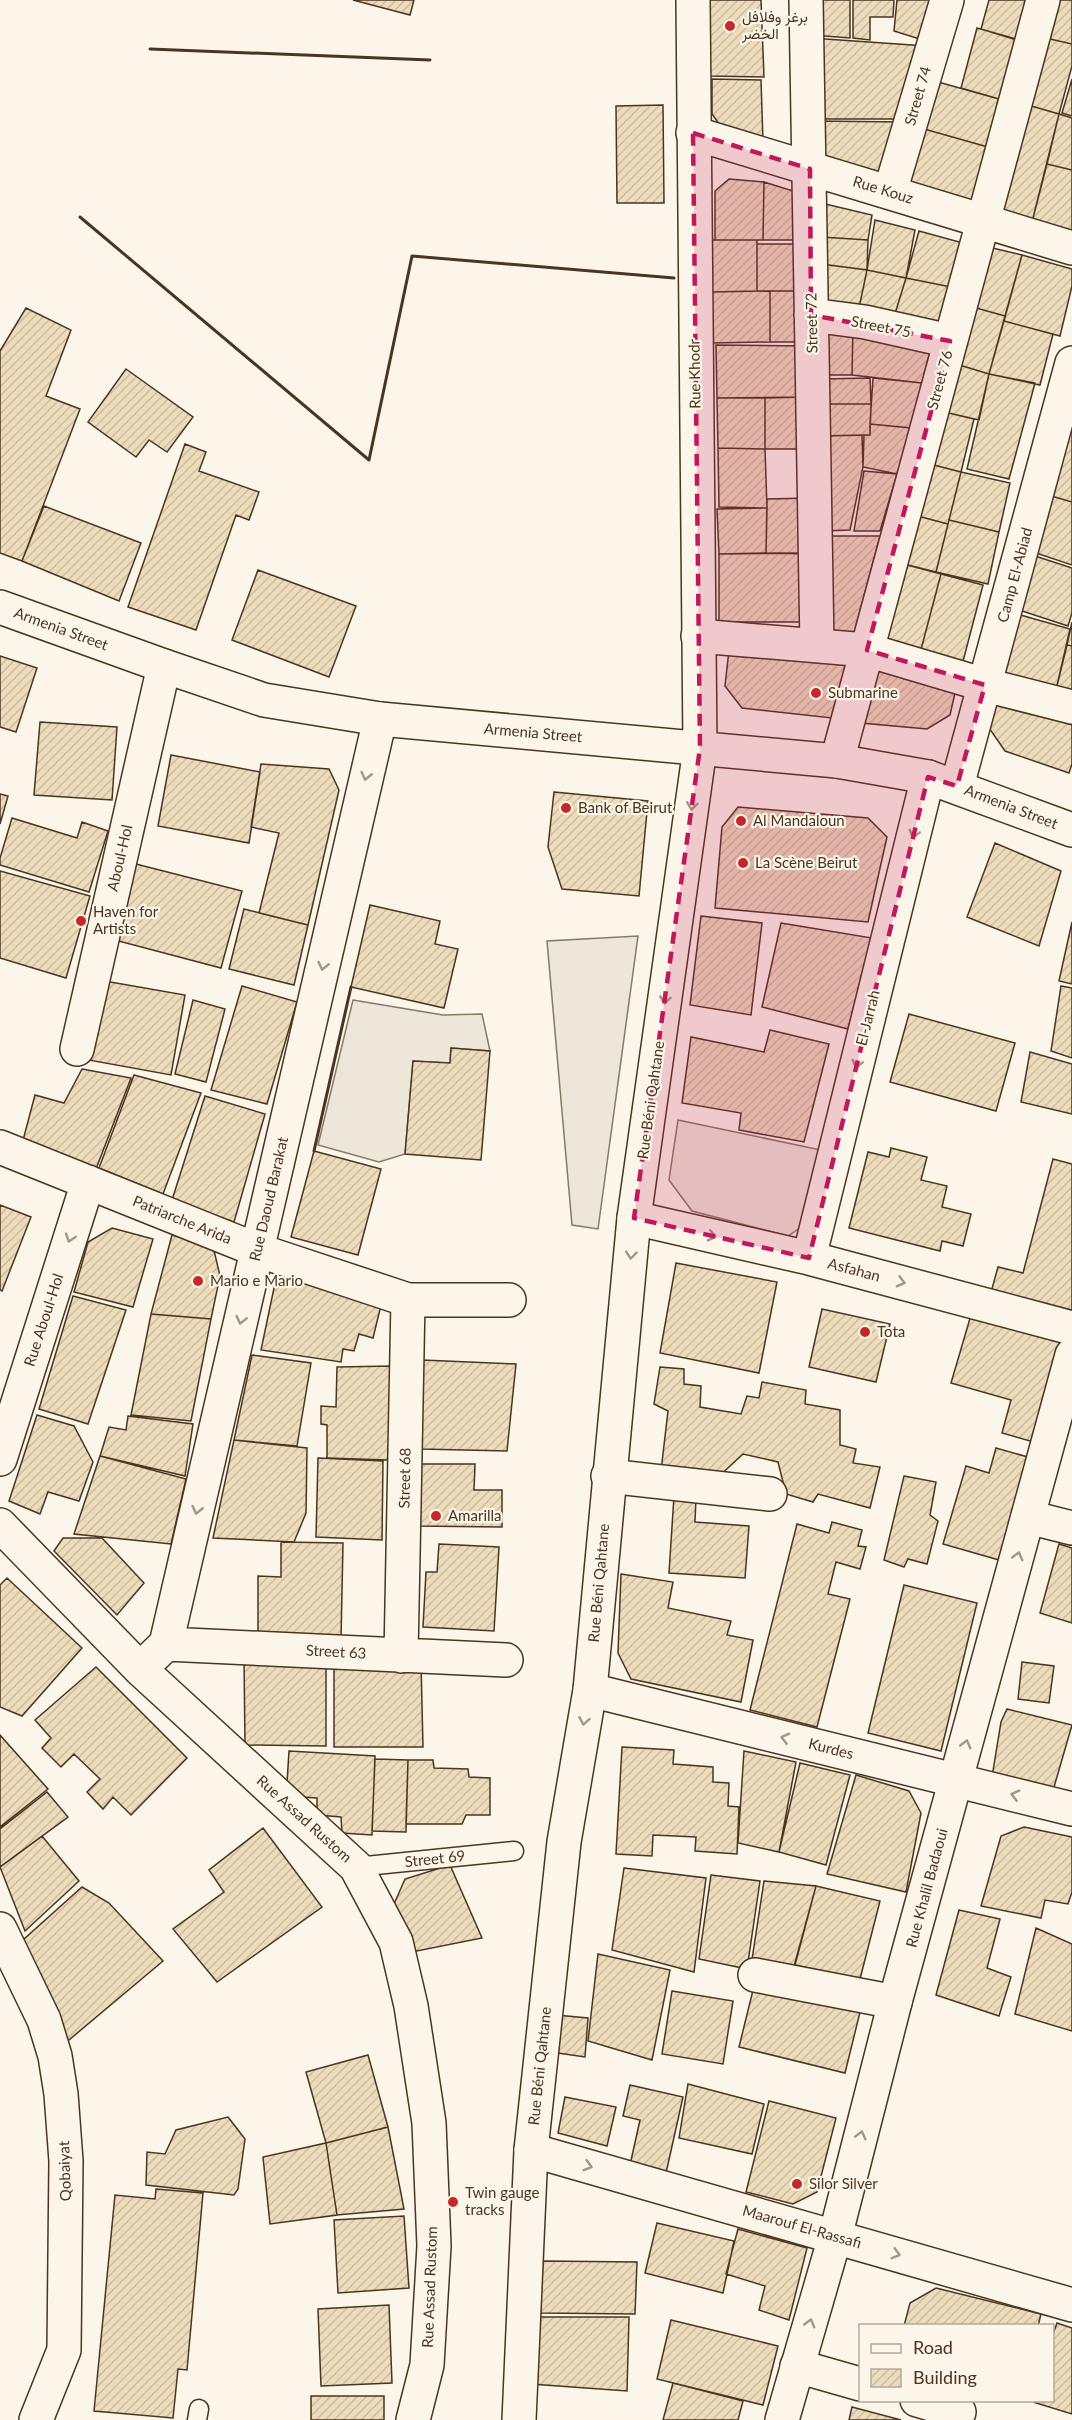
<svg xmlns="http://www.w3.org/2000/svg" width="1072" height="2420" viewBox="0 0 1072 2420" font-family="Lato,Vazirmatn,sans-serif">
<defs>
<pattern id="building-hatch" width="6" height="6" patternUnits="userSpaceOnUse" patternTransform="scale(1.5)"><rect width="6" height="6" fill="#ecdcbc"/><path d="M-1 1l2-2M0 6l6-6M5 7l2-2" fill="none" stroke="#ccbda1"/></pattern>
</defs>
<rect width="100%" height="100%" fill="#fbf6e9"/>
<path fill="#ede7d9" stroke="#887966" stroke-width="1.5" d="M638,936l-40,293 -26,-4 -25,-284z
M353,1000l90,15 39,-1 8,37 -39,-3 -1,15 -37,-2 -8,93 -26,8 -61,-17z
M678,1120l143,30 -12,72 -21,14 -96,-25 -23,-31z"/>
<path fill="url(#building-hatch)" stroke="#4a3520" stroke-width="1.5" d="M353,0h61l-4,15z
M708,0h53l3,77 -56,-1z
M811,0h39v38l-38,-3z
M853,0h41l-1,17h-23v23l-17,-2z
M897,0h39l-10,41 -32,-10z
M989,0h39l-8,41 -39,-12z
M1047,0h25v44l-35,-8z
M977,28l46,13 -17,60 -45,-13z
M1037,36l35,8v22l-13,48 -38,-11z
M811,38l115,8 -22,73h-91z
M712,79l49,1 2,62 -38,-10 -13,-18z
M1072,79v37l-10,-3z
M931,80l75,21 -11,48 -78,-22z
M1021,103l38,11 -27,108 -39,-14z
M663,105l1,98h-47l-1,-97z
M1059,114l13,4v52l-25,-6z
M814,121l90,1 -18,59 -73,-22z
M917,127l78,22 -17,59 -76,-26z
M1047,164l25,6v62l-40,-10z
M729,179l35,3 -1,58h-48v-49z
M764,182l42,13v45h-43z
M821,203l51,12 -4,25 -47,-3z
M875,220l40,10 -9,48 -39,-8z
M919,231l44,12 -12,44 -45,-9z
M821,237l47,3 -1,30 -46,-6z
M710,240h47v51l-46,1z
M757,244h49v47h-49z
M984,246l38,9 -17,61 -36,-10z
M1022,255l50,14v17l-12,50 -56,-15z
M821,264l46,6 -8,38 -38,-1z
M867,270l39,8 -12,39 -35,-9z
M906,278l45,9 -11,42 -46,-12z
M770,291v51l-58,1 -1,-51z
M770,291h36v51h-36z
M969,306l36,10 -16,58 -36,-11z
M26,308l45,22 -25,66 34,13 -58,152 -22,-8v-202z
M1004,321l49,13 -13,51 -51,-11z
M823,323l30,3 -1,49h-28z
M853,326l79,18 -10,39 -70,-8z
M716,345l90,1 2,51 -91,1z
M953,363l36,11 -10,46 -39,-9z
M126,369l67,48 -26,35 -18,-12 -13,17 -48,-35z
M989,374l46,9 -26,96 -42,-10z
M870,378l1,26h-49v-25z
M873,378l49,5 -11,45 -41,-4z
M808,397v52h-43v-51z
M717,398h48v51l-47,-1z
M822,404h49l-1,31 -48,1z
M940,411l34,8 -13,53 -35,-9z
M870,424l41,4 -14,46 -34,-7 1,-32h6z
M1069,431h3v71l-24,-7z
M862,435l1,32 -13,63 -26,1 -2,-95z
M185,444l21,8 -7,19 60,21 -10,28 -13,-5 -40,115 -68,-23z
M718,448l47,1 2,59 -48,-1z
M926,463l35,9 -13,52 -38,-10z
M864,471l33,3 -17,57h-26z
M961,472l49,11 -11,49 -50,-12z
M1048,495l24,7v63l-39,-13z
M810,498v56l-44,-1 1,-54z
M44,506l97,37 -22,58 -97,-40z
M767,508l-1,45 -47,1 -2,-45z
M910,514l38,10 -12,48 -40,-10z
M949,520l50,12 -11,52 -52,-12z
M824,536h56l-27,101 -27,-2z
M794,553l16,1 2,68h-93v-68z
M1032,555l40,13v45l-4,13 -49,-16z
M896,562l45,12 -22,83 -45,-13z
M258,570l98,36 -27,71 -97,-37z
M941,574l42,11 -22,84 -42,-12z
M1017,614l53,15 -15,65 -56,-13z
M1072,622v24l-5,-1z
M1067,645l5,1v53l-17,-5z
M729,650l118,11 -15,57 -90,-10 -17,-22z
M0,656l37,12 -21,64 -16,-5z
M876,664l81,20 -7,31 -23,14 -66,-6z
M996,699l76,26v39l-3,9 -64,-22 -18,-26z
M40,722l77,5 -5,73 -78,-5z
M171,755l89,17 -11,71 -91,-17z
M261,764l68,5 10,21 -31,135 -49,-12 20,-80 -28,-6z
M554,792l94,9 -9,95 -77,-7 -14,-42z
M0,794l8,2 -8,28z
M738,807l130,11 19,19 -19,85 -153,-14 7,-81z
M12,818l65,20 5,-16 26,9 -19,61 -89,-27v-7z
M995,843l66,28 -22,75 -72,-29z
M132,863l110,28 -21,77 -110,-29z
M0,871l90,25 -24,82 -66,-20z
M370,905l70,16 -5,23 23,5 -14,59 -93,-21z
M244,909l64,16 -14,60 -65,-16z
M701,916l61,7 -11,92 -61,-10z
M1072,922v62l-13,-3z
M781,923l91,15 -24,91 -86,-22z
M99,980l86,15 -14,80 -88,-16z
M242,986l55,16 -30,102 -56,-14z
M1061,986l11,2v70l-21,-7z
M193,1000l32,9 -19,73 -31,-8z
M909,1014l106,29 -19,68 -106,-29z
M770,1030l59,14 -25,98 -65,-12 2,-17 -59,-10 9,-66 73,15z
M451,1048l39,3 -9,109 -76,-6 8,-93 37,2z
M1030,1052l42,12v50l-51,-12z
M82,1069l49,9 -35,91 -74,-25 13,-49 29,8z
M134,1075l67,18 -38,101 -64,-26z
M205,1096l60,18 -31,108 -62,-22z
M891,1148l36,9 -6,23 26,6 -5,21 29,7 -8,32 -21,-5 -2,10 -91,-23 19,-76 21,5z
M314,1151l67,18 -23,86 -67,-18z
M1053,1159l19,5v149l-82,-17 8,-29 25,6z
M0,1205l31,12 -29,74 -2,-1z
M112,1228l41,11 -20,68 -59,-15 14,-50z
M172,1235l41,11 7,30 -9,43 -60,-5z
M676,1263l101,19 -18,91 -99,-20z
M278,1269l105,28 -10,41 -14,-4 -5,17 -11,-2 -2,13 -80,-12z
M73,1296l53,14 -38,114 -49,-15z
M822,1309l68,15 -14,58 -67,-15z
M151,1314l60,5 -20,102 -60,-6z
M971,1315l99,28 -29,101 -39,-11 9,-33 -60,-17z
M252,1355l59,8 -14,83 -63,-6z
M422,1360l94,4 -9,87 -86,-2z
M392,1366l-4,94 -61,-2v-33l-6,-1v-18l15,1 1,-40z
M660,1367l24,2v15l17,2 -1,21 41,7 6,-18 12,2 3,-16 44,8 -1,14 35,6v35l16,4 -3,14 27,4 -10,41 -52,-14 -5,8 -27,-8 -8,-32 -35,-8 -28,26 -54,-9 7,-60 -14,-7z
M37,1415l37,11 19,36 -14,39 -31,-9 -8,22 -31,-13z
M128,1416l65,8 -8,52 -85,-20 9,-29 17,3z
M234,1440l73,8 -1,65 -12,29 -81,-4z
M996,1448l39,11 -29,103 -63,-18 23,-78 23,7z
M100,1456l86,23 -15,65 -97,-10z
M318,1458l65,3 -1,79 -66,-3z
M416,1464h59l-1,26h28v37l-86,-1z
M904,1476l32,6 -6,33 8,6 -11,43 -19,-5 -4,8 -20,-7z
M674,1496l22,2 -1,24 54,4 -4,52 -76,-5z
M832,1522l30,8 -4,16 8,1 -6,22 -24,-7 -8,32 22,5 -33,128 -67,-17 47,-186 32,9z
M63,1538h39l42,45 -27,32 -63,-64z
M281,1542l62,1 -2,96 -83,-2v-61l23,1z
M439,1544l60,3 -5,84 -71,-4 3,-55h11z
M1059,1544l13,4v75l-32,-10z
M621,1574l52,8 -5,26 63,13 -4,14 26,5 -12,62 -110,-23 -13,-26z
M7,1578l75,70 -60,68 -22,-9v-122z
M904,1585l73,18 -36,148 -73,-18z
M244,1659l82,1v86l-81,-1z
M334,1661l87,2 2,84h-89z
M1022,1662l32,4 -5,37 -31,-4z
M96,1667l91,91 -56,57 -18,-18 -10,12 -16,-17 13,-13 -26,-25 -13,13 -19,-19 9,-10 -16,-18z
M1007,1709l65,16 -20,69 -60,-17 9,-55z
M0,1735l48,54 -48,38z
M622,1747l52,3 -1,14 40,3v15l16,1 -1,23 11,1 -2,47 -42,-3 1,-14 -43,-2 -1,21 -36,-2z
M289,1751l86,5 -3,79 -30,-2 -1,-16 -24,-2v-17l-16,-1 -14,-14z
M744,1751l52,11 -17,90 -41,-9z
M375,1759l33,1 -2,72 -34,-1z
M408,1760h25l1,8 34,1 1,8 21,1v37h-24l-4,9h-56z
M800,1763l50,12 -24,90 -47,-13z
M856,1775l53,16 12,22 -15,79 -79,-18z
M47,1792l21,25 -68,50v-38z
M1024,1827l48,10v55l-4,12 -23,-4 -4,18 -60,-12 20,-70z
M263,1828l59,79 -105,75 -44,-53 51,-37 -15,-22z
M42,1836l37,45 -54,50 -25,-64z
M450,1865l32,73 -70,14 -21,-41 14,-32z
M624,1868l82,10 -12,94 -82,-22z
M711,1875l49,6 -13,88 -48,-10z
M764,1881l52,5 -23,84 -42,-4z
M816,1886l64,15 -20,78 -65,-14z
M82,1887l27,16 54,58 -100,84 -40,-105z
M959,1910l41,9 -13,49 24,9 -12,39 -63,-21z
M1036,1928l36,16v87l-57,-17z
M598,1954l72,16 -18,90 -64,-19z
M755,1982l106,26 -16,65 -106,-26z
M672,1991l61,10 -10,63 -61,-10z
M556,2015l32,3 -3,39 -34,-5z
M368,2055l20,72 -62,16 -20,-71z
M688,2084l76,20 -12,50 -73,-16z
M630,2085l53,12 -17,76 -36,-8 10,-45 -17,-4z
M565,2097l51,10 -9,39 -49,-13z
M769,2101l67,17 -19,74 -24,12 -47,-12z
M228,2117l17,22 -7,50 -4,6 -88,-10 1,-33 18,2 11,-24z
M388,2127l16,82 -67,6 -11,-72z
M326,2143l11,72 -67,9 -7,-67z
M156,2189l47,4 -16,177 -9,-1 -5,49 -79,-7 21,-216 40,4z
M404,2216l5,72 -71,5 -4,-73z
M657,2223l77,18 -11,52 -78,-20z
M738,2229l69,19 -18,72 -30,-10 6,-24 -39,-12z
M543,2261l94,1 -2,52 -95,-1z
M936,2288l105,26 -3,12h-134l6,-23z
M389,2305l3,78 -71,3 -3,-77z
M533,2317h96l-2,74 -96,-7z
M671,2320l107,26 -15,59 -106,-26z
M1057,2323l15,5v86l-39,-12 19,-2v-63z
M673,2383l70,18 -5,19h-75z
M311,2396h73v24h-73z
M852,2407l49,13h-52z"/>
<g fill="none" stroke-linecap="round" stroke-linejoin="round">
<g stroke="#4a3520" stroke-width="21">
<path id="lane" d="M356,1867l158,-16
M197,2420l2,-11"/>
</g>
<g stroke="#4a3520" stroke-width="36">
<path id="street" d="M806,0l11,646
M693,133l379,115
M890,192l57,-192
M811,315l54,7 85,19
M698,636l169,14 118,35 87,22
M837,761l206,-761
M957,786l115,-423
M77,1049l87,-383
M0,1147l257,103 151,50h101
M634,1218l175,40 263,70
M809,1258l119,-481
M0,1459l88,-277
M608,1476l162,18
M1028,1517l44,11
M0,1525l140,144 216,198 40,75 15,64 18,117 5,123 -7,119 -14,55
M166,1644l340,16
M401,1656l7,-356
M140,1669l26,-25 214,-925
M590,1690l482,119
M755,1975l140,27
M797,2366l63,18
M917,2400l42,12
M519,2420l12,-270"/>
</g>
<g stroke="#4a3520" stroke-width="36">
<path id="secondary" d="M693,0l7,748 -66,470 -44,472 -26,152 -33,308 541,155
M0,607l164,59 100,34 116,19 457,42 91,16 144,53
M0,1929l44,91 11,36 6,38 5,67 -2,189 -28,70
M782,2420l53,-183 60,-235 177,-647"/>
</g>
<use href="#lane" stroke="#fbf6e9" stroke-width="18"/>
<use href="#street" stroke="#fbf6e9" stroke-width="33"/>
<use href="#secondary" stroke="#fbf6e9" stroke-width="33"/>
<path stroke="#4a3520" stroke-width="3" d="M150,49l280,11
M80,217l289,243 43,-204 262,22
M314,1151l37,-164"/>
</g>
<defs><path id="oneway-chevron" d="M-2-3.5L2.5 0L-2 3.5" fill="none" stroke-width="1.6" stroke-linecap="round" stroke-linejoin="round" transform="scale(1.5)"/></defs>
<g stroke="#a29684">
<use href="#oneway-chevron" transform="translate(366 776) rotate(103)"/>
<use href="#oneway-chevron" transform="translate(692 806) rotate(98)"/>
<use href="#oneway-chevron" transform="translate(914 834) rotate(104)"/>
<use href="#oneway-chevron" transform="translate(323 966) rotate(103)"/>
<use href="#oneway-chevron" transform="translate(665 1000) rotate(98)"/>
<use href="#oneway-chevron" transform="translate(857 1064) rotate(104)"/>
<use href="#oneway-chevron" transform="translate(712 1236) rotate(13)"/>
<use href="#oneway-chevron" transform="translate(70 1238) rotate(108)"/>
<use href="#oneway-chevron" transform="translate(631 1255) rotate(96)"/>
<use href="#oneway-chevron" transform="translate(901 1282) rotate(15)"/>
<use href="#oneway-chevron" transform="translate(241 1320) rotate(103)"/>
<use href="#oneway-chevron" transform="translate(197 1510) rotate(103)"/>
<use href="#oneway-chevron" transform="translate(1018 1556) rotate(-75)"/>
<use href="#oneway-chevron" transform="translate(584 1721) rotate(100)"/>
<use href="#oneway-chevron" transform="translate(785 1738) rotate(-166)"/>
<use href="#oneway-chevron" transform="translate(966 1744) rotate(-75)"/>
<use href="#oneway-chevron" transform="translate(1015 1795) rotate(-166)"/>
<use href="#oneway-chevron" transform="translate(861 2135) rotate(-76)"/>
<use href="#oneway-chevron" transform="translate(588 2166) rotate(16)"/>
<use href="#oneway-chevron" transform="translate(896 2254) rotate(16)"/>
<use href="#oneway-chevron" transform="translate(810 2323) rotate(-74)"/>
</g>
<path fill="#c2185b" fill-opacity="0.2" stroke="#c2185b" stroke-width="4.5" stroke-dasharray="12 8" stroke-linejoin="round" d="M693,133l117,36 1,146 139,26 -83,309 118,35 -28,101 -29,-9 -119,481 -175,-40 66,-470z"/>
<g fill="#c62828" stroke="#fbf6e9" stroke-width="2">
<circle cx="730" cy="26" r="6"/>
<circle cx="816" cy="693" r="6"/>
<circle cx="566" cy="808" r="6"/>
<circle cx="741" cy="821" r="6"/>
<circle cx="743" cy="863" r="6"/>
<circle cx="81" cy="921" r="6"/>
<circle cx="198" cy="1281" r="6"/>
<circle cx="865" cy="1332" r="6"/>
<circle cx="436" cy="1516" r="6"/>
<circle cx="797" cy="2184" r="6"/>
<circle cx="453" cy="2202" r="6"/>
</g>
<g text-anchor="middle" stroke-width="4.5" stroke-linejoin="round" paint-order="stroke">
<g font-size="15" fill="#4a3520" stroke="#fbf6e9" text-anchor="start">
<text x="742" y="22">برغر وفلافل<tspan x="742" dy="17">الخضر</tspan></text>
<text x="828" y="698">Submarine</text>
<text x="578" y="813">Bank of Beirut</text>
<text x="753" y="826">Al Mandaloun</text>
<text x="755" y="868">La Scène Beirut</text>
<text x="93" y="917">Haven for<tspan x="93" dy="17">Artists</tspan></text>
<text x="210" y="1286">Mario e Mario</text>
<text x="877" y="1337">Tota</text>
<text x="448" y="1521">Amarilla</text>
<text x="809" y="2189">Silor Silver</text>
<text x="465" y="2198">Twin gauge<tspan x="465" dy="17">tracks</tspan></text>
</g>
<g font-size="15" fill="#4a3520" stroke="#fbf6e9">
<text transform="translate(918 96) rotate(-74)" y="5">Street 74</text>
<text transform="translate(883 190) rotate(17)" y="5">Rue Kouz</text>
<text transform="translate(812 323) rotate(-91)" y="5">Street 72</text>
<text transform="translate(881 327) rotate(11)" y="5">Street 75</text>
<text transform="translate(695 374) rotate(-91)" y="5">Rue Khodr</text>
<text transform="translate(940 380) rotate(-75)" y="5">Street 76</text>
<text transform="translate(1015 575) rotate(-75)" y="5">Camp El-Abiad</text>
<text transform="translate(61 629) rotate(20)" y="5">Armenia Street</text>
<text transform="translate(533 733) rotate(5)" y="5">Armenia Street</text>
<text transform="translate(1011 807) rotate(21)" y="5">Armenia Street</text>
<text transform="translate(120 858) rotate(-77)" y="5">Aboul-Hol</text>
<text transform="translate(868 1018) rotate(-76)" y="5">El-Jarrah</text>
<text transform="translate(651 1100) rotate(-82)" y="5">Rue Béni Qahtane</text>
<text transform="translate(269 1199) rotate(-77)" y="5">Rue Daoud Barakat</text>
<text transform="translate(182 1220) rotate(22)" y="5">Patriarche Arida</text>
<text transform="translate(854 1270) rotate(15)" y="5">Asfahan</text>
<text transform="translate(44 1320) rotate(-72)" y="5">Rue Aboul-Hol</text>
<text transform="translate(405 1478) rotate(-89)" y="5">Street 68</text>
<text transform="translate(599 1583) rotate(-85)" y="5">Rue Béni Qahtane</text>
<text transform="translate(336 1652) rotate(3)" y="5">Street 63</text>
<text transform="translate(831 1749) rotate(14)" y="5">Kurdes</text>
<text transform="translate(304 1819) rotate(42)" y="5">Rue Assad Rustom</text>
<text transform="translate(435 1859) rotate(-6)" y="5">Street 69</text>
<text transform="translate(927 1888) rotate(-75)" y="5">Rue Khalil Badaoui</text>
<text transform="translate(540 2066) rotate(-84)" y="5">Rue Béni Qahtane</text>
<text transform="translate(65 2171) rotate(-92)" y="5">Qobaiyat</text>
<text transform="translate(802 2227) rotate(16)" y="5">Maarouf El-Rassafi</text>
<text transform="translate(430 2287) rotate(-88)" y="5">Rue Assad Rustom</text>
</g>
</g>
<rect x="859" y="2324" width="195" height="78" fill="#fbf6e9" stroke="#b4a999" stroke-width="1.5"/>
<rect x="871" y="2344" width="30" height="9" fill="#fbf6e9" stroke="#b4a999" stroke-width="1.5"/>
<text x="913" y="2354" font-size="18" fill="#4a3520">Road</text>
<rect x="871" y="2369" width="30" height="18" fill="url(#building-hatch)" stroke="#b4a999" stroke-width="1.5"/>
<text x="913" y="2384" font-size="18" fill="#4a3520">Building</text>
</svg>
